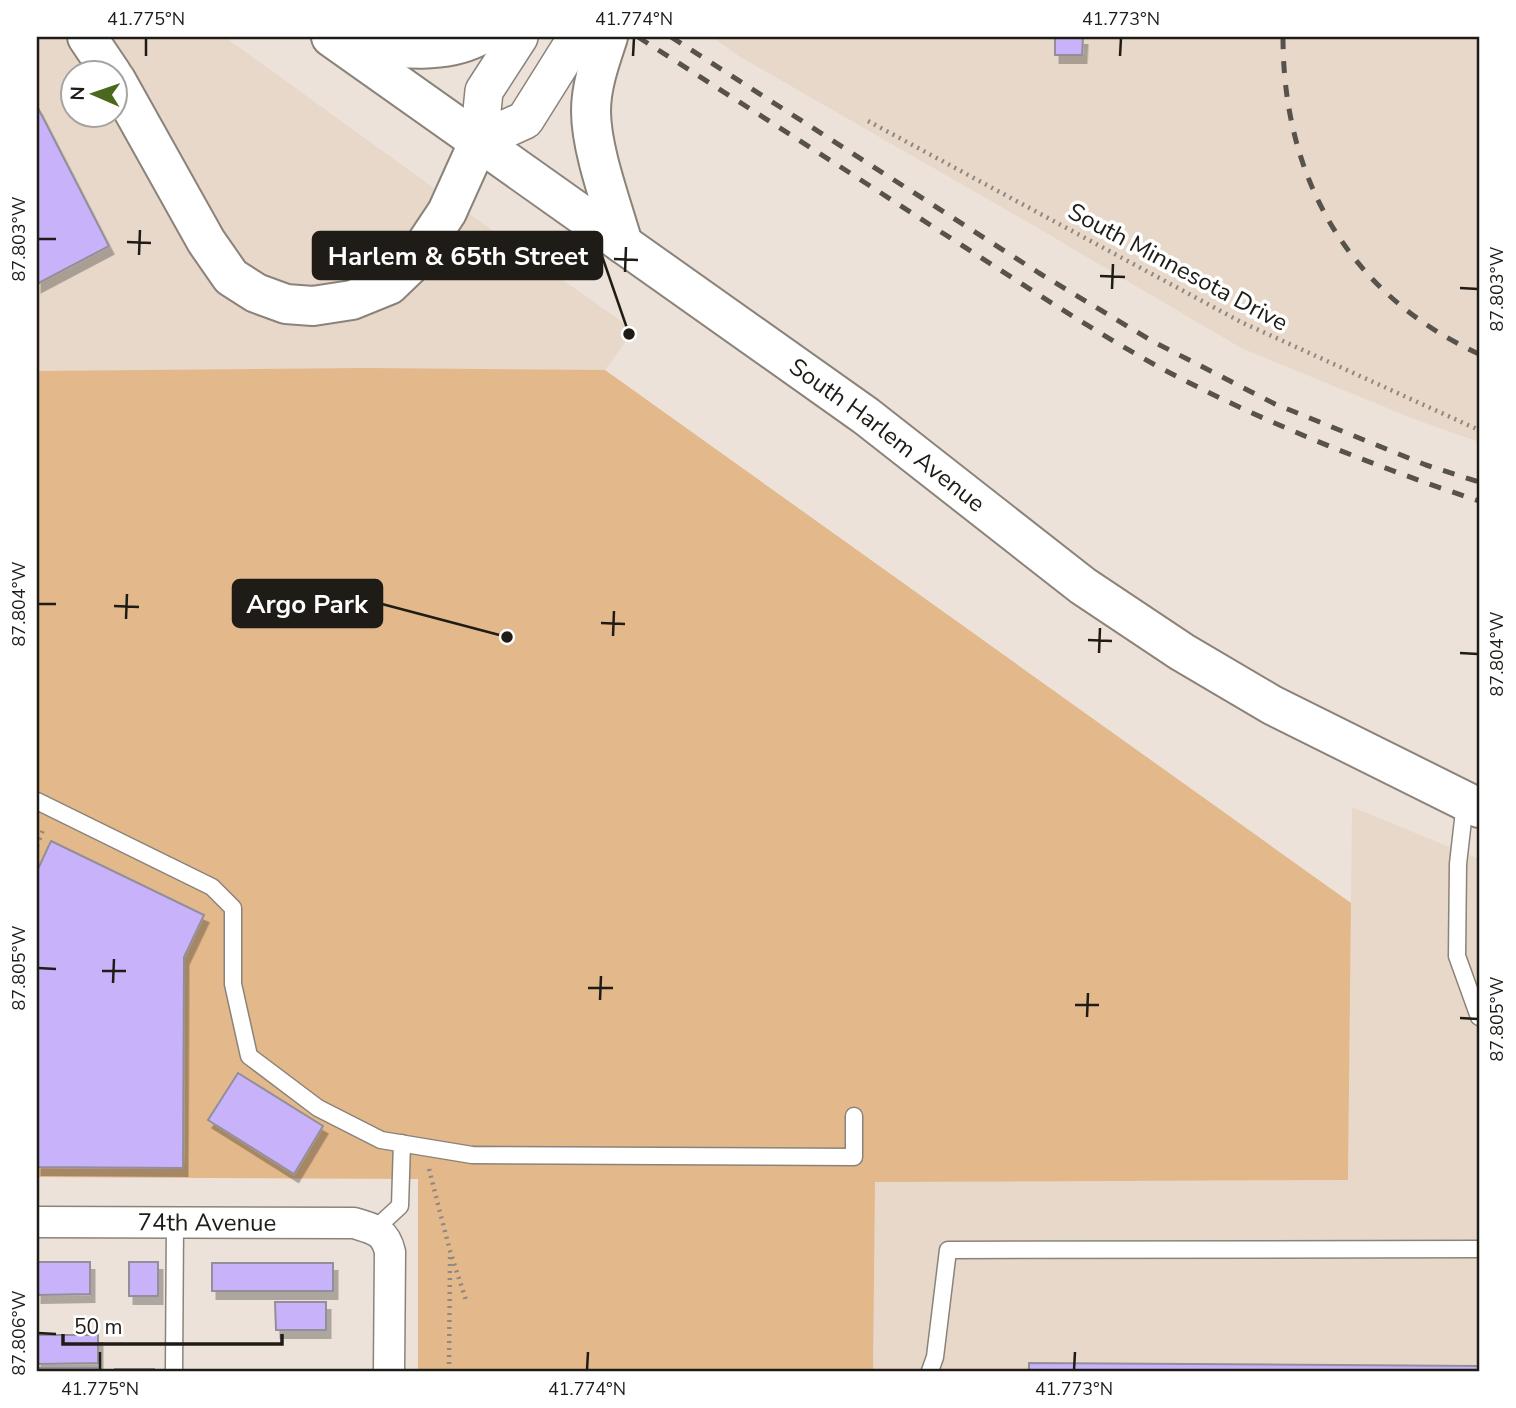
<svg xmlns="http://www.w3.org/2000/svg" width="1516" height="1408" viewBox="0 0 1516 1408" font-family="'Nunito Sans',sans-serif">
<defs>
<filter id="shadow"><feDropShadow dx="4.5" dy="8" stdDeviation="0" flood-color="#0004"/></filter>
</defs>
<rect width="100%" height="100%" fill="#ece2d9"/>
<path fill="#e8d8c9" fill-rule="evenodd" d="M37,37h188l275,199 134,94 -29,40 -568,1zM74,74h42v42h-42z
M712,37h767v405l-65,-23 -173,-71 -222,-131 -279,-160z
M1352,807l127,52v512h-606l1,-189 474,-2z"/>
<path fill="#e3b88a" d="M367,368l238,2 746,533 -3,277 -473,2 -2,189h-455v-192l-381,-2v-806z"/>
<path fill="#c8b3fa" stroke="#928f9a" stroke-width="2" filter="url(#shadow)" d="M1055,37h28l-1,18h-27z
M37,106l72,140 -72,38z
M51,841l153,74 -20,42 -1,211 -146,-1v-296z
M238,1073l85,53 -29,48 -86,-54z
M37,1262h53v32l-53,1z
M129,1262h29v34h-29z
M212,1263h121v28h-121z
M275,1302h51v28h-50z
M37,1335h61v28l-61,1z
M1029,1363l450,3v5h-450z
M37,1368h60v3h-60z
M115,1369h39v2h-39z"/>
<g fill="none" stroke-linecap="round" stroke-linejoin="round">
<g stroke="#8b837a" stroke-width="19">
<path id="service" d="M37,801l175,86 21,21v76l16,72 69,52 63,32 91,15 382,2v-41
M1465,802l-7,62 -1,92 22,61
M375,1229l25,-23 2,-63
M174,1371l1,-149
M930,1371l5,-14 13,-107 531,-1"/>
</g>
<g stroke="#8b837a" stroke-width="33">
<g id="minor">
<path id="s1" d="M37,1222l317,1c19,6 31,7 36,29l-1,119"/>
</g>
</g>
<g stroke="#8b837a" stroke-width="40">
<path id="tertiary" d="M519,37l-35,54 -5,50 46,-21 52,-83"/>
</g>
<g stroke="#8b837a" stroke-width="42">
<g id="primary">
<path d="M87,37l25,37"/>
<path id="s2" d="M331,37l535,379 217,170 99,66 90,53 207,103"/>
<path d="M608,37c-8,24 -17,49 -17,74 0,39 21,94 32,133"/>
<path d="M338,41c45,4 97,17 139,-4"/>
<path d="M116,80l90,161 25,36 25,16 30,11 27,2 39,-6 37,-15 26,-25 32,-48 32,-71"/>
</g>
</g>
<path stroke="#8f8881" stroke-width="4.5" stroke-dasharray="2 5" stroke-linecap="butt" d="M868,121l373,201 238,108
M37,846l7,-19
M429,1169l21,82 16,49
M449,1371l1,-114"/>
<use href="#service" stroke="#fff" stroke-width="16"/>
<use href="#minor" stroke="#fff" stroke-width="30"/>
<use href="#tertiary" stroke="#fff" stroke-width="37"/>
<use href="#primary" stroke="#fff" stroke-width="38"/>
<path stroke="#57524c" stroke-width="5" stroke-dasharray="12 12" stroke-linecap="butt" d="M638,37c101,65 202,129 303,195 71,45 142,93 216,134 103,55 211,98 322,135
M671,37l368,236 113,68 123,63 151,61 53,17
M1283,37c0,141 65,257 196,317"/>
</g>
<path fill="none" stroke="#1f1c18" stroke-width="2.5" d="M146,56v-18M633,56l1,-18M1120,56l1,-18M38,239h18M127,242l24,1M139,255l1,-25M614,259l24,1M625,272l1,-25M1100,276l25,1M1460,288l18,1M1112,289l1,-25M38,604h18M114,606l25,1M126,619l1,-25M601,623l24,1M613,636l1,-25M1088,640l24,1M1099,653l1,-25M1460,653l18,1M38,968l18,1M102,971h24M113,983l1,-24M588,988h25M600,1000l1,-24M1075,1005h24M1087,1017l1,-24M1460,1018l18,1M38,1333l18,1M100,1370v-18M587,1370l1,-18M1074,1370l1,-18"/>
<g text-anchor="middle" stroke-width="7" stroke-linejoin="round" paint-order="stroke">
<g font-size="24" fill="#1f1c18" stroke="#fff">
<text transform="translate(1178 267) rotate(28)" y="8">South Minnesota Drive</text>
<text dy="8" stroke="none"><textPath href="#s2" startOffset="684">South Harlem Avenue</textPath></text>
<text dy="8" stroke="none"><textPath href="#s1" startOffset="170">74th Avenue</textPath></text>
</g>
</g>
<path fill="none" stroke="#1f1c18" stroke-width="2.5" d="M629 334L602 256M507 637L382 604"/>
<g fill="#1f1c18" stroke="#fff" stroke-width="2.5">
<circle cx="629" cy="334" r="7"/>
<circle cx="507" cy="637" r="7"/>
</g>
<g fill="#1f1c18" stroke="#1f1c18" stroke-width="2.5">
<rect x="313" y="232" width="289" height="47" rx="7"/>
<rect x="233" y="580" width="149" height="47" rx="7"/>
</g>
<g font-size="26" text-anchor="middle" font-weight="bold" fill="#fff">
<text x="458" y="265">Harlem &amp; 65th Street</text>
<text x="307" y="613">Argo Park</text>
</g>
<rect width="1516" height="1408" fill="none" stroke="#ffffff" stroke-width="77"/>
<g transform="translate(94 94) rotate(272)"><circle r="33" fill="#ffffff" stroke="#a5a4a3" stroke-width="2"/>
<path d="M0-5L12 26L0 18L-12 26Z" fill="#4b691e"/>
<text y="-10" font-size="19" font-weight="bold" text-anchor="middle" fill="#1f1c18">N</text>
</g>
<path d="M63 1334v10h219v-10" fill="none" stroke="#1f1c18" stroke-width="3.5"/>
<text x="74" y="1334" font-size="21" fill="#1f1c18" stroke="#ffffff" stroke-width="5" paint-order="stroke">50 m</text>
<rect x="38" y="38" width="1440" height="1332" fill="none" stroke="#1f1c18" stroke-width="2.5"/>
<g font-size="18" text-anchor="middle" fill="#1f1c18">
<text x="146" y="25">41.775°N</text>
<text x="634" y="25">41.774°N</text>
<text x="1121" y="25">41.773°N</text>
<text transform="translate(19 239) rotate(-90)" y="6">87.803°W</text>
<text transform="translate(1497 289) rotate(-90)" y="6">87.803°W</text>
<text transform="translate(19 604) rotate(-90)" y="6">87.804°W</text>
<text transform="translate(1497 654) rotate(-90)" y="6">87.804°W</text>
<text transform="translate(19 968) rotate(-90)" y="6">87.805°W</text>
<text transform="translate(1497 1019) rotate(-90)" y="6">87.805°W</text>
<text transform="translate(19 1333) rotate(-90)" y="6">87.806°W</text>
<text x="100" y="1395">41.775°N</text>
<text x="587" y="1395">41.774°N</text>
<text x="1074" y="1395">41.773°N</text>
</g>
</svg>
